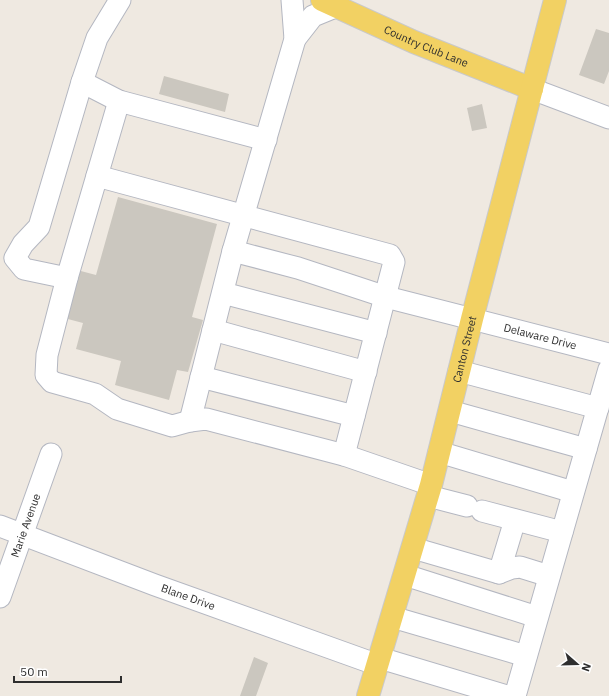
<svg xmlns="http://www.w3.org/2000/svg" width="609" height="696" viewBox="0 0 609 696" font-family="'IBM Plex Sans',sans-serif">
<rect width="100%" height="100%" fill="#efe9e1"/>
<path fill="#cbc7bf" d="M596,29l13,4v38l-5,13 -25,-9z
M164,76l65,18 -4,18 -66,-18z
M482,104l5,24 -15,3 -5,-23z
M118,197l99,27 -25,93 11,3 -15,52 -11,-2 -8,30 -54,-15 6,-24 -45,-12 7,-26 -19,-5 13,-48 19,5z
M254,657l14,6 -12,33h-16z"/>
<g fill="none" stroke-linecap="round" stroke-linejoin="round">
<g stroke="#b4b7c1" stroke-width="23">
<g id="minor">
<path d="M295,39l18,-23 22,-9"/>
<path d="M82,82l37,19 147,39"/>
<path d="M532,89l77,29"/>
<path d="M119,101l-52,177 -20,77 -1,20 6,7 43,12 22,15 55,17 18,-5 16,-2 138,36 87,30"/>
<path d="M97,176l293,79 4,7 -50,193"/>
<path id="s1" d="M233,251l65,17 88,29 223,57"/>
<path d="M67,278l-43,-9 -9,-11 8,-14 16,-17 43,-145 15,-44 23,-38"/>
<path d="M223,293l153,40"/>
<path d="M213,330l153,42"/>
<path d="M459,371l139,37"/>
<path d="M201,377l153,39"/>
<path d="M450,411l136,38"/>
<path d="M190,421l43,-170 62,-212 -3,-39"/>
<path d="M439,452l134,40"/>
<path d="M428,496l39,10"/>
<path d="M482,511l80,21"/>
<path id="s2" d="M0,526l155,59 223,80"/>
<path d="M413,548l86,25 13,-5 8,-1 29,9"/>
<path d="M499,573l16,-53"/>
<path d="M405,575l132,42"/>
<path id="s3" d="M0,597l51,-143"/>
<path d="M392,617l134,39"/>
<path d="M380,658l127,38"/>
<path d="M515,696l94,-327"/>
</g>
</g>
<g stroke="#c9c9c9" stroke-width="24">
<g id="major">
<path id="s4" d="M322,0l92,42 118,47"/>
<path id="s5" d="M368,696l63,-211 41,-166 83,-319"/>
</g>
</g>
<use href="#minor" stroke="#fff" stroke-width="21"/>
<use href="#major" stroke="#f2d163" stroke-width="22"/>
</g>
<g text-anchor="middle" stroke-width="3" stroke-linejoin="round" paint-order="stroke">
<g font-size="11" fill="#2e2e2e" stroke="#fff">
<text dy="4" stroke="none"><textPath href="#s4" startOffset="114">Country Club Lane</textPath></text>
<text dy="4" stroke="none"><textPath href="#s1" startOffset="319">Delaware Drive</textPath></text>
<text dy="4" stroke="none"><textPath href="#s5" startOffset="360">Canton Street</textPath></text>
<text dy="4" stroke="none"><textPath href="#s3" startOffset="76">Marie Avenue</textPath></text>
<text dy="4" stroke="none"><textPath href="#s2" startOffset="201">Blane Drive</textPath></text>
</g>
</g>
<g transform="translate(577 664) rotate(110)" stroke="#ffffff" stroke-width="3" paint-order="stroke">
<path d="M0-3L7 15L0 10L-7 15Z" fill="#2e2e2e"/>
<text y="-6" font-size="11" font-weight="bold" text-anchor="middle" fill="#2e2e2e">N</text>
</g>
<path d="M14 676v6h107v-6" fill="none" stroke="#2e2e2e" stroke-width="2"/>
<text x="20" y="676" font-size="12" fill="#2e2e2e" stroke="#ffffff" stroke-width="3" paint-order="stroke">50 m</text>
</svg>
